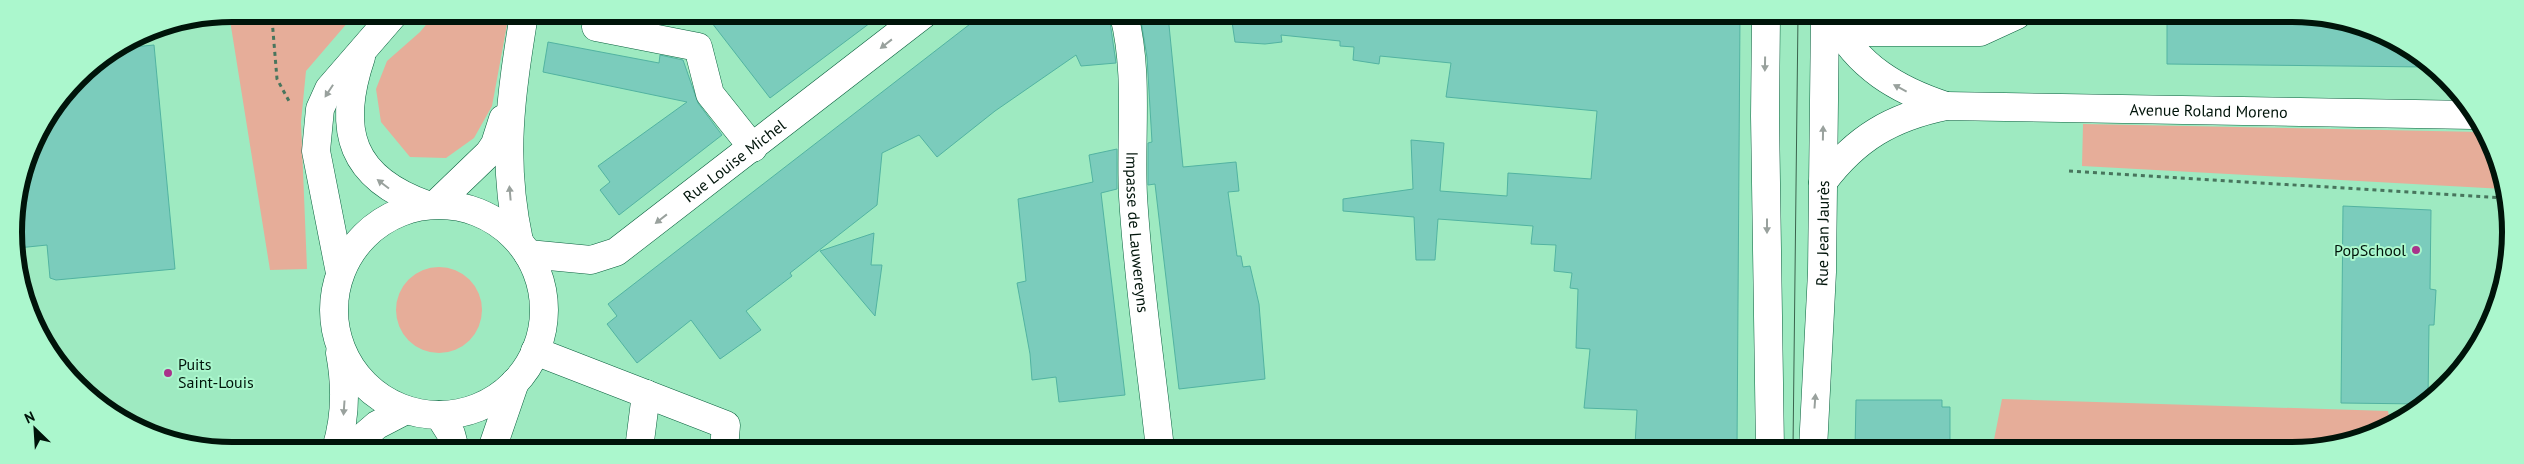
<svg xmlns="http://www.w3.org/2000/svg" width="2524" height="464" viewBox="0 0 2524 464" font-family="'PT Sans',sans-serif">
<rect width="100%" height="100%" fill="#9eeac1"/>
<path fill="#e6ad99" d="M229,14h126l-49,57 -5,51 6,147 -37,1z
M435,14h74l-17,92 -18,32 -28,20 -36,-1 -29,-35 -5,-33 11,-28 33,-29z
M2083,124l398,8 22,43 1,14 -422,-23z
M396 310a43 43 0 1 1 86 0a43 43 0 1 1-86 0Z
M2002,399l386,12 3,15 -84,24h-315z"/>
<path fill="#7bccbc" stroke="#52b3a1" d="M705,14h177l-112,84z
M983,14l126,1 7,48 -35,3 -5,-11 -81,56 -58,46 -18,-22 -37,18 -5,52 -87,68 2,3 -46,35 15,19 -41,29 -29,-39 -54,43 -30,-39 10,-8 -9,-12z
M1140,15h28l15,152 53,-5 3,29 -11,1 9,64h4l2,11 7,-1 9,38 6,75 -86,10 -24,-205 -7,1v-42l4,-1 -5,-85z
M1231,15h49l1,6v-6h459l-3,434h-81v-2l-21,-2 2,-35 -53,-2 6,-59 -14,-1 2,-59 -8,-1 2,-15 -18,-2 2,-26 -25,-1 2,-18 -95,-7 -3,41h-19l-2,-43 -71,-6v-12l70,-10 -2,-49 33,3 -4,48 67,5 1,-23 83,6 6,-68 -151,-14 5,-34 -71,-7 -1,8 -26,-4 1,-13 -14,-1v-5l-59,-6 1,7 -17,2 -30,-2z
M2167,15l153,1 81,27 27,24 -261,-3z
M548,42l111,21 1,-8 23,5 15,43 24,32 -103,80 -19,-25 10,-8 -12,-16 89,-64 -144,-30z
M154,45l21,224 -119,11 -6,-2 -3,-33 -29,3 -4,-30 16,-70 48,-71 44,-29z
M1117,149v40l-16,4 24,202 -66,7 -3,-25 -24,3 -2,-26 -13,-71 9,-2 -8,-82 75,-17 -4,-27z
M2343,206l88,4 -1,79 6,1 -2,35h-5l-1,74 -6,5 -81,-1z
M874,233l-3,32h11l-7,51 -55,-65z
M1856,400h86v7h8v43l-95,-1z"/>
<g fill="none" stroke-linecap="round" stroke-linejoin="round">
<g stroke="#08603d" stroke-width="29">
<g id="minor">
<path id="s1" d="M1124,15c15,58 6,121 9,181 5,85 18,169 27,253"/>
<path d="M1833,20c25,47 64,70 113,86"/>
<path d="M596,27l102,20 12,47 43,54"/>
<path d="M1858,32h122l37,-17"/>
<path d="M361,57c-25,74 -10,121 66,148"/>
<path id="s2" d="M1823,182c33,-44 69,-65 123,-76l527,9"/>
<path d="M436,204l53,-51 6,-9 8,-25"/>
<circle cx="439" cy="310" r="105"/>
<path d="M519,241c-18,-83 -8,-145 5,-227"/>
<path id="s3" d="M528,254l63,6 25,-8 308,-238"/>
<path d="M340,273l-24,-122 4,-42 9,-20 65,-75"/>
<path d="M535,351l191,74 -2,24"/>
<path d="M439,415l12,19 4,15"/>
<path d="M336,449c10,-32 10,-64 4,-96"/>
<path d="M349,449l28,-24 29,-15"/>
<path d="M492,449l23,-67"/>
<path d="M639,449l7,-55"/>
</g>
</g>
<g stroke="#08603d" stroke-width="29">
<g id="major">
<path d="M1766,15l-1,101 5,333"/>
<path id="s4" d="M1813,449l9,-177 3,-257"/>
</g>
</g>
<path stroke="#48755d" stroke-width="3" stroke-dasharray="4 4" stroke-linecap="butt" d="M267,14l5,5 5,60 12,22
M2069,171l435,27"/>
<use href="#minor" stroke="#fff" stroke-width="28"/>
<use href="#major" stroke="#fff" stroke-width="28"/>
<path stroke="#3a634d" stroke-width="1" d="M1793,449l5,-434"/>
</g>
<defs><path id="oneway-solid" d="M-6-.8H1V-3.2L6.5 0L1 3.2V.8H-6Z" transform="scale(1.25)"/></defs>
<g fill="#99a19d">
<use href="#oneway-solid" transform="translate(886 44) rotate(142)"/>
<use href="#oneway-solid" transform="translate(1765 64) rotate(91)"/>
<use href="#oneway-solid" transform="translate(1900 88) rotate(-152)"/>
<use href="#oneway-solid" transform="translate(329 91) rotate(123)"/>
<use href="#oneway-solid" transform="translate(1823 133) rotate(-89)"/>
<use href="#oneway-solid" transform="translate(383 184) rotate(-143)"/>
<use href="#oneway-solid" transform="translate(510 193) rotate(-95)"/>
<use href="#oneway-solid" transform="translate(661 219) rotate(142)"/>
<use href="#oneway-solid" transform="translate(1767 226) rotate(90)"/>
<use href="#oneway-solid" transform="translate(1815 401) rotate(-86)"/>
<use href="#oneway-solid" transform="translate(344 408) rotate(94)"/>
</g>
<g fill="#a9338b" stroke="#abf7cd" stroke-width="2">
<circle cx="2416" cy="250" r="5"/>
<circle cx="168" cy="373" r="5"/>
</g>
<g text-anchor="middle" stroke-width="4" stroke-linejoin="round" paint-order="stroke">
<g font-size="16" fill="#00140a" stroke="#abf7cd">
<text dy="6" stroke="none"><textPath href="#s2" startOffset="411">Avenue Roland Moreno</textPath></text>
<text dy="6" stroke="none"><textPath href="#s3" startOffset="239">Rue Louise Michel</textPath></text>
<text dy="6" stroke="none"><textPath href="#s1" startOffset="218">Impasse de Lauwereyns</textPath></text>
<text dy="6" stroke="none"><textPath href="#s4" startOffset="216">Rue Jean Jaurès</textPath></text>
</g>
<g font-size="16" fill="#00140a" stroke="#abf7cd" text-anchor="end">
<text x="2406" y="256">PopSchool</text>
<text x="178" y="370" text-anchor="start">Puits<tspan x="178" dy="18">Saint-Louis</tspan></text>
</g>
</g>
<path d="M0 0H2524V464H0ZM232 22H2292A210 210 0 0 1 2502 232V232A210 210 0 0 1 2292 442H232A210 210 0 0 1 22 232V232A210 210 0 0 1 232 22Z" fill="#abf7cd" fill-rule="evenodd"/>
<path fill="none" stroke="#00140a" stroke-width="6" d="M232 22H2292A210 210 0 0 1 2502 232V232A210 210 0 0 1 2292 442H232A210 210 0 0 1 22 232V232A210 210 0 0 1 232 22Z"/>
<g transform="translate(35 429) rotate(335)" stroke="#abf7cd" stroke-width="4" paint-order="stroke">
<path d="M0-4L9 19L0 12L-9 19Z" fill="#00140a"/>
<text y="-8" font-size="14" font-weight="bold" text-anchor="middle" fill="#00140a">N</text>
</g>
</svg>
